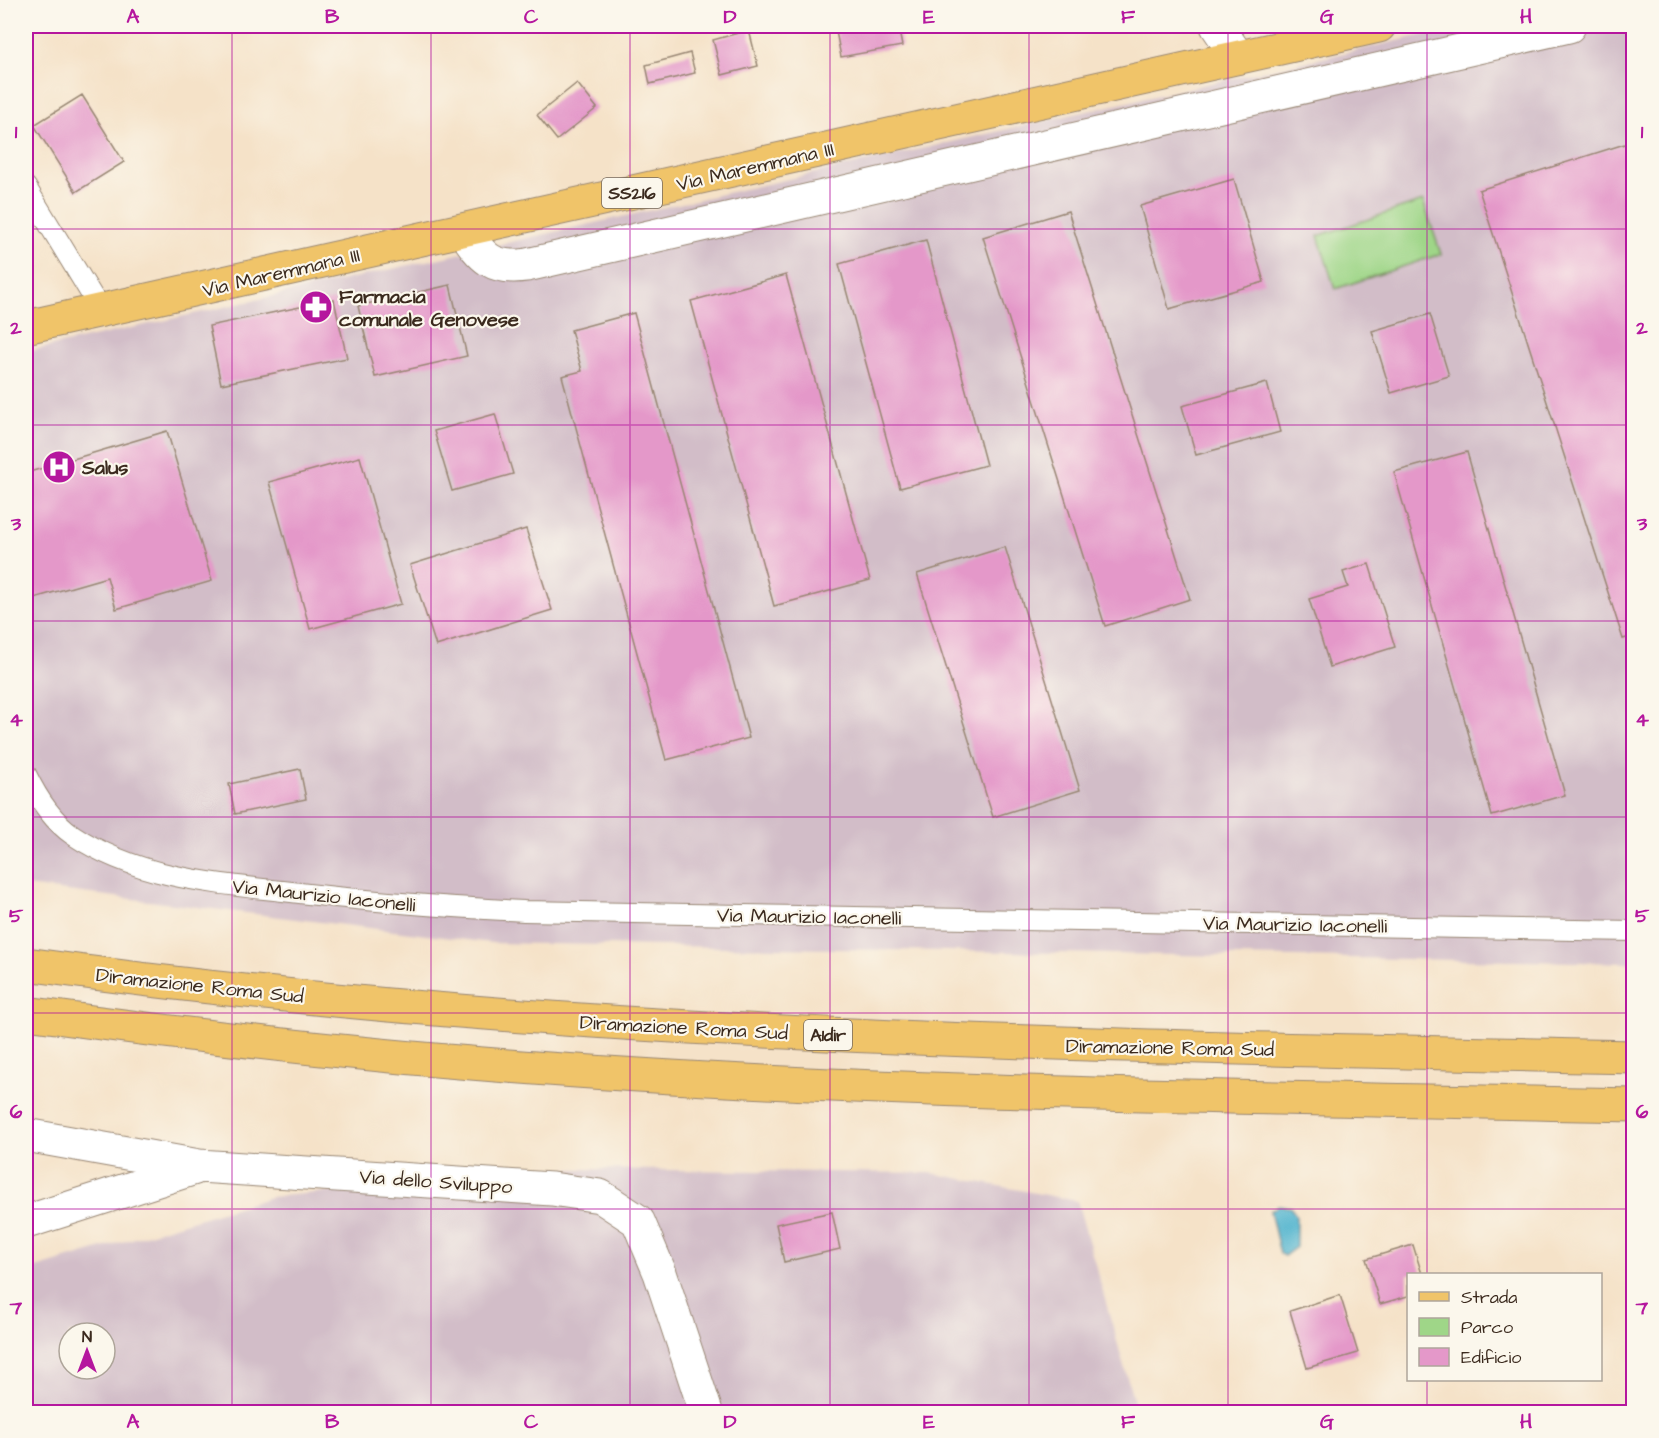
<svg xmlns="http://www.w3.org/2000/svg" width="1659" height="1438" viewBox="0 0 1659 1438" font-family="'Architects Daughter',sans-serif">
<rect width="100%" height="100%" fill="#fbf7ec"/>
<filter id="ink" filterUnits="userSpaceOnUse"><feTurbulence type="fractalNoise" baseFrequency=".0167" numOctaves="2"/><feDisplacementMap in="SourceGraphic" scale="12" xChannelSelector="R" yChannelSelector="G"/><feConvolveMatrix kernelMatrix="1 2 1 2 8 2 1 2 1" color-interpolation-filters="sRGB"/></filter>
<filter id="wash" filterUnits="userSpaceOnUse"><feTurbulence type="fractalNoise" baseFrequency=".008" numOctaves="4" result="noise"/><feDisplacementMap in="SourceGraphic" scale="24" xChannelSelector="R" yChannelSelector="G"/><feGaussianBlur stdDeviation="1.35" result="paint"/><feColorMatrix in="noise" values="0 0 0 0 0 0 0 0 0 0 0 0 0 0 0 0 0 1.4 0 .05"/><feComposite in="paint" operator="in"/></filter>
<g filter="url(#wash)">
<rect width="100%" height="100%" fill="#f5e2c8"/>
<path fill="#d2bdc8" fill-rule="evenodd" d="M1463,26h170v937l-1142,-20 -465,-57v-534z
M574,1169l357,4 146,28 60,211h-1111v-141l245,-74zM69,1333h36v36h-36z"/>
<path fill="#9fd688" stroke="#6d8053" stroke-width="1.5" d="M1423,201l18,53 -106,35 -17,-53z"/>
<path fill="#4fb3ce" stroke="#456e76" stroke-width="1.5" d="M1278,1206l12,1 6,8v32l-12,9 -4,-2 -10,-43z"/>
<g id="blocks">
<path fill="#e498c9" d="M835,26h63l4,20 -61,11z
M749,30l9,36 -36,9 -9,-35z
M690,53l5,20 -45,11 -4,-19z
M577,83l20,25 -40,32 -20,-25z
M82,95l42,67 -48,30 -42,-67z
M1634,141v495l-11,3 -144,-449z
M1234,179l30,103 -95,27 -29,-103z
M1068,211l122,388 -85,27 -122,-389z
M926,240l60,225 -86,23 -61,-224z
M786,275l84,305 -96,26 -83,-305z
M450,285l17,71 -92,21 -17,-71z
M334,300l13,58 -126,26 -12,-58z
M634,313l115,425 -83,22 -104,-384 20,-5 -11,-41z
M1430,314l19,62 -58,17 -19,-62z
M1267,383l13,49 -84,23 -14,-49z
M495,414l18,60 -61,17 -18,-60z
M167,431l45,150 -96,28 -9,-32 -80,23 -1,-127z
M1467,452l98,343 -73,21 -98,-344z
M360,457l41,147 -91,25 -41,-147z
M526,529l26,81 -116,36 -26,-81z
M1005,547l75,243 -87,27 -76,-243z
M1369,564l26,83 -65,20 -21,-68 39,-12 -5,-15z
M300,769l6,30 -71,15 -6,-30z
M832,1212l8,37 -56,13 -8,-38z
M1413,1245l9,29h-14v22l-28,8 -14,-45z
M1340,1295l18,58 -51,15 -17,-57z"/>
</g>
</g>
<g filter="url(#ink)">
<use href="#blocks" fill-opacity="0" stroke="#988673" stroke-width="1.5"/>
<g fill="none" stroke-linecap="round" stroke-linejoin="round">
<g stroke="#988673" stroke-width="22">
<path id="service" d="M26,187l76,125
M26,774c11,23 25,46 47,61 63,42 136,48 210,56 80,10 160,16 241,20l1110,20"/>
</g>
<g stroke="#988673" stroke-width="35">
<path id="minor" d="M1217,26l21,31
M464,231c19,27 28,39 63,34l1042,-239
M26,1135l173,31 353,23 48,7 38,25 22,52 46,139
M26,1222l169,-54"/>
</g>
<g stroke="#988673" stroke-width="35">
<path id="primary" d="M26,327l1353,-301"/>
</g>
<g stroke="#988673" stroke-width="35">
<path id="motorway" d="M26,964c534,75 1069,81 1608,93
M26,1013c160,22 321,41 482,53 375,29 751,31 1126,39"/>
</g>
<use href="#service" stroke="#fff" stroke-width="20"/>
<use href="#minor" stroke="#fff" stroke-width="33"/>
<use href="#primary" stroke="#f0c469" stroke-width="33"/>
<use href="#motorway" stroke="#f0c469" stroke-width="33"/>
</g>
</g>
<path fill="none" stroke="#b5179e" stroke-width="1.5" stroke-opacity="0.55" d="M232,26v1386M431,26v1386M630,26v1386M830,26v1386M1029,26v1386M1228,26v1386M1427,26v1248M26,229h1608M26,425h1608M26,621h1608M26,817h1608M26,1013h1608M26,1209h1608M1427,1380v32"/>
<defs>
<g id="pharmacy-disc" transform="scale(1.725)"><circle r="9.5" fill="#b5179e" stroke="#fbf7ec"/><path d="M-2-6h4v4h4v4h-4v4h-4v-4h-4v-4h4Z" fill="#fff"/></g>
<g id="hospital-disc" transform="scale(1.725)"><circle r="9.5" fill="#b5179e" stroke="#fbf7ec"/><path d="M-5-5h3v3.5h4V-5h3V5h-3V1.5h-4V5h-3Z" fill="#fff"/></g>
</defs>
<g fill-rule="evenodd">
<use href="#pharmacy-disc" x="316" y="307"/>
<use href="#hospital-disc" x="59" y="467"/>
</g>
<g text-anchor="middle" stroke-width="4.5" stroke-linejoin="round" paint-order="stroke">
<g fill="#fbf7ec" stroke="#75685c" stroke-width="1.5">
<rect x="602" y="178" width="60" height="30" rx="4.5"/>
<rect x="804" y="1020" width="48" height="30" rx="4.5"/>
</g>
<g font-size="18" font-weight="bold" fill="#3b2a1e">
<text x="632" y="199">SS216</text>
<text x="828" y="1041">A1dir</text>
</g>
<g font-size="20" fill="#3b2a1e" stroke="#fbf7ec">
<text transform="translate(755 166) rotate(-13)" y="7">Via Maremmana III</text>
<text transform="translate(281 272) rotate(-13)" y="7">Via Maremmana III</text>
<text transform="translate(324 895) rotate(6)" y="7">Via Maurizio Iaconelli</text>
<text transform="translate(809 916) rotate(1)" y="7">Via Maurizio Iaconelli</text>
<text transform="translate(1295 924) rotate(1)" y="7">Via Maurizio Iaconelli</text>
<text transform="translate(200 985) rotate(6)" y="7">Diramazione Roma Sud</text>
<text transform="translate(684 1027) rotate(3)" y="7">Diramazione Roma Sud</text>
<text transform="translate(1170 1047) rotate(1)" y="7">Diramazione Roma Sud</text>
<text transform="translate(436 1181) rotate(4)" y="7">Via dello Sviluppo</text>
</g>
<g font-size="20" font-weight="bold" fill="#3b2a1e" stroke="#fbf7ec" text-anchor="start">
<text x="339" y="303">Farmacia<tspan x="339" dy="23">comunale Genovese</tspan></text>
<text x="82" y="474">Salus</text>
</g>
</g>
<rect width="1659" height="1438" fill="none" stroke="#fbf7ec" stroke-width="66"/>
<rect x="1407" y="1273" width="195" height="108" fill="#fbf7ec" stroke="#aea59a" stroke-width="1.5"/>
<rect x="1419" y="1292" width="30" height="9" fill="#f0c469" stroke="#aea59a" stroke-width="1.5"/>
<text x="1461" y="1303" font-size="18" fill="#3b2a1e">Strada</text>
<rect x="1419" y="1318" width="30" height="18" fill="#9fd688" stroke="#aea59a" stroke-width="1.5"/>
<text x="1461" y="1333" font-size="18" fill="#3b2a1e">Parco</text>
<rect x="1419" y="1348" width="30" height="18" fill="#e498c9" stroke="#aea59a" stroke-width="1.5"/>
<text x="1461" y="1363" font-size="18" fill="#3b2a1e">Edificio</text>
<g transform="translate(87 1351)"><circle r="28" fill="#fbf7ec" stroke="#aea59a" stroke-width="1.5"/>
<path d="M0-4.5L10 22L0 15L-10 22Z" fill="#b5179e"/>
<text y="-9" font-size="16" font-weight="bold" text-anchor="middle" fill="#3b2a1e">N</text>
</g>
<rect x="33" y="33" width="1593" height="1372" fill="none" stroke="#b5179e" stroke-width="2"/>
<g font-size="20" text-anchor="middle" font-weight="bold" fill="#b5179e">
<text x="133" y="23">A</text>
<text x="332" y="23">B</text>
<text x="531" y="23">C</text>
<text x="730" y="23">D</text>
<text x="929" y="23">E</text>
<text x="1128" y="23">F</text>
<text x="1327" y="23">G</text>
<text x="1526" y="23">H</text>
<text x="16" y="138">1</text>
<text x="1642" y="138">1</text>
<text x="16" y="334">2</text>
<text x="1642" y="334">2</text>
<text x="16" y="530">3</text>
<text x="1642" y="530">3</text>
<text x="16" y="726">4</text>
<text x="1642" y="726">4</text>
<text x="16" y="922">5</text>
<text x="1642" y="922">5</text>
<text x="16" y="1118">6</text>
<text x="1642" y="1118">6</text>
<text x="16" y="1314">7</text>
<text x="1642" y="1314">7</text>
<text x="133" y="1428">A</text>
<text x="332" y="1428">B</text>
<text x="531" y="1428">C</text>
<text x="730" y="1428">D</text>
<text x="929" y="1428">E</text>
<text x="1128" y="1428">F</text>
<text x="1327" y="1428">G</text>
<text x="1526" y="1428">H</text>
</g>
</svg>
